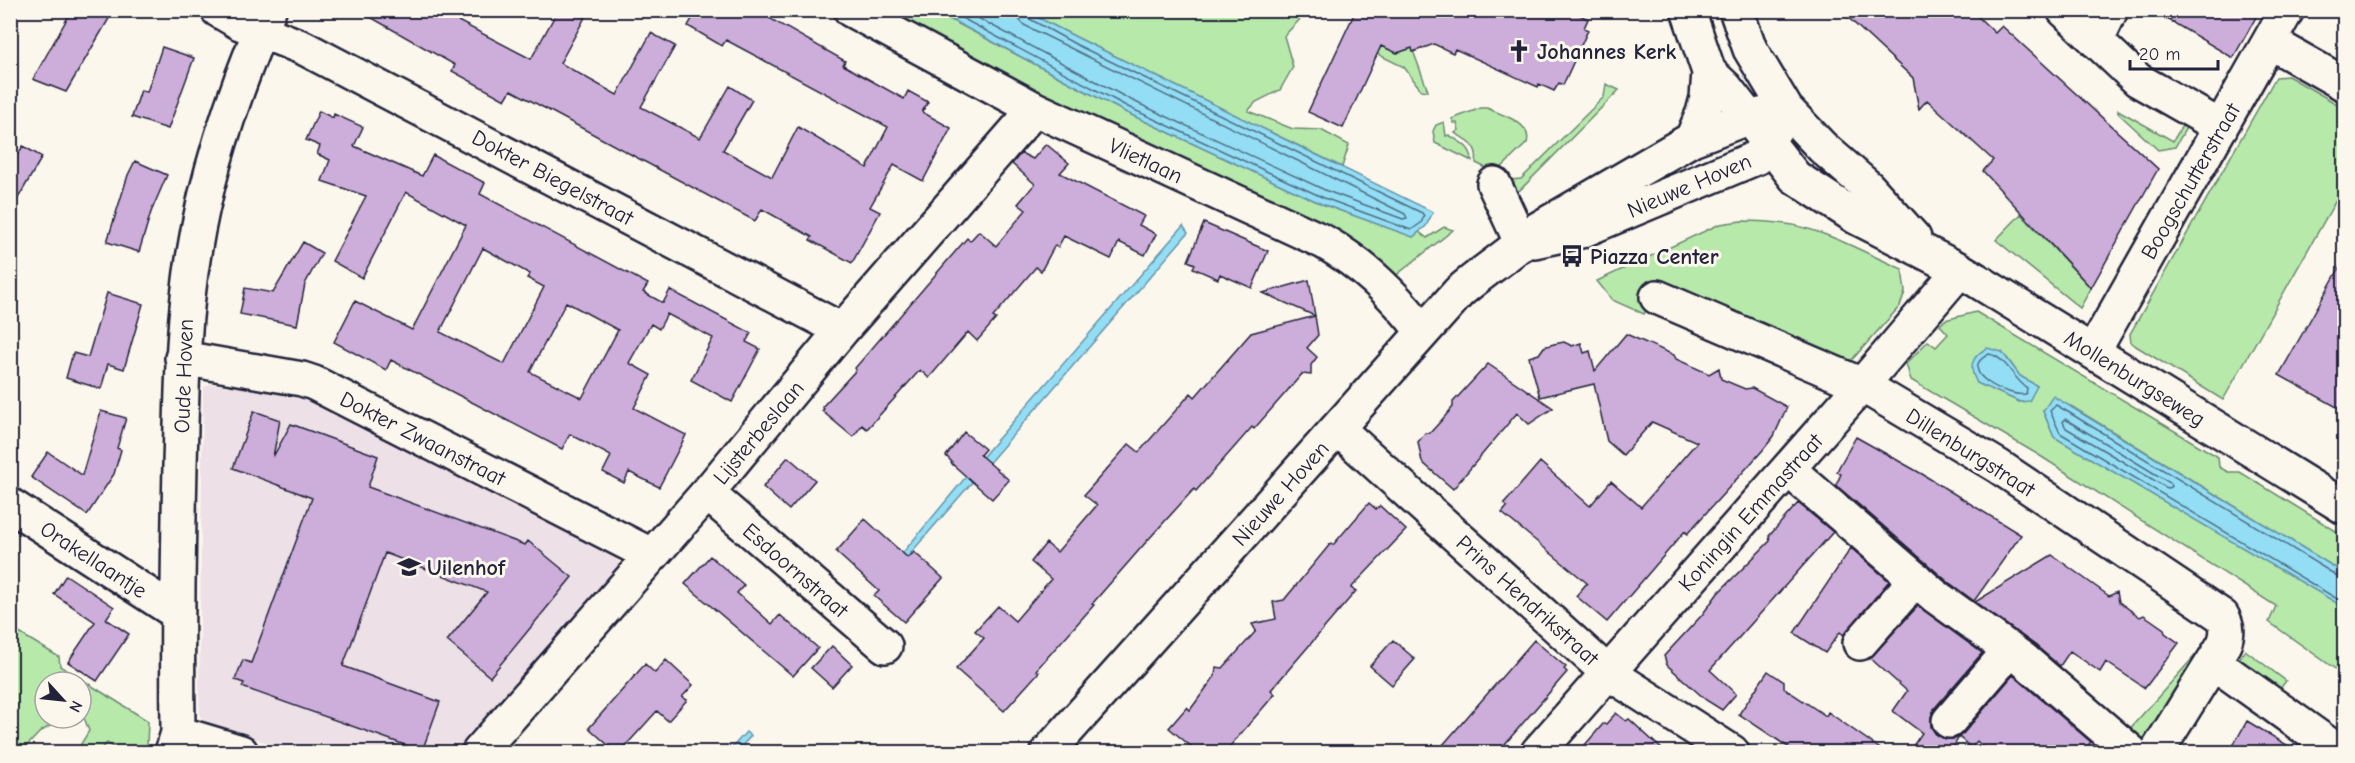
<svg xmlns="http://www.w3.org/2000/svg" width="2355" height="763" viewBox="0 0 2355 763" font-family="'Comic Neue',sans-serif">
<rect width="100%" height="100%" fill="#fbf7ec"/>
<filter id="ink" filterUnits="userSpaceOnUse"><feTurbulence type="fractalNoise" baseFrequency=".0167" numOctaves="2"/><feDisplacementMap in="SourceGraphic" scale="12" xChannelSelector="R" yChannelSelector="G"/><feConvolveMatrix kernelMatrix="1 2 1 2 8 2 1 2 1" color-interpolation-filters="sRGB"/></filter>
<g filter="url(#ink)">
<path fill="#ede1e7" d="M210,384l42,4 53,11 15,6 296,151 3,7 -2,7 -157,182h-160l-90,-26 -10,-10 -1,-22 4,-306z"/>
<path fill="#b6e9aa" stroke="#6c8672" stroke-width="1.5" fill-rule="evenodd" d="M886,11h48l191,101 197,92 91,33 6,-5 8,6 17,-11 9,3 -59,47 -30,-29 -250,-117 -115,-58z
M1025,11h283l-24,25 9,31 -13,23 -24,12 -8,9 45,18 28,1 28,15 -7,22 -262,-128z
M1381,46l16,7 15,-5 16,43 -7,-1 -17,-23 -27,-13z
M2288,76l56,32v78l-121,214 -92,-57 -1,-9 146,-257z
M1606,84l13,6 -99,100 -13,5 3,-15 11,-1 83,-82z
M1481,108h6c14,7 46,14 40,35l-28,27 -7,1 -16,-8c3,-17 -8,-22 -21,-30l4,-3 -2,-7h-3l-2,-4z
M2118,110l55,31 10,-17 4,2 -12,21 -17,3 -40,-37z
M1444,122l2,14 3,-1c11,7 23,12 23,26l-37,-18 -2,-12 3,-6z
M2021,214l70,74 -11,20 -84,-68z
M1741,221c18,0 35,1 52,4 38,8 74,29 109,44l3,23 -5,14 -50,56h-8l-182,-77 -16,29 -32,-14 -15,-19 123,-57z
M1976,312l242,145 1,10 9,5h12l104,64v37l-273,-167 -28,5 11,26 283,166 7,9v63l-75,-53 7,-16 -239,-152 -126,-74 -5,-16 22,-23 8,6 12,-13 -8,-9 5,-5zM2007,358l13,18 17,10 -17,16 -43,-19z
M11,628l48,29 1,9 88,55 -1,24 -6,7h-19l-15,-9 -8,9h-23l13,-21 -4,-11 -4,-3v-35h-36v36h8v6l-13,8 -19,20h-10z
M2201,649l4,2 -60,92 -20,-9z
M2245,650l41,31 -10,13 -40,-30z"/>
<path fill="#93def4" stroke="#6693aa" stroke-width="1.5" d="M935,11h90l55,28 353,173 -7,14 -13,11 -91,-33 -197,-92z
M1183,226l5,7 -298,344 -4,-4 104,-125z
M1987,348l15,4 18,24 17,10 -8,15 -9,1 -43,-19c-9,-16 -6,-26 10,-35z
M2053,396l291,177v39l-7,-9 -283,-166 -11,-26z
M746,732l5,4 -15,16h-8z"/>
<g fill="none" stroke-linecap="round" stroke-linejoin="round">
<path stroke="#4f6d85" stroke-width="1.5" d="M947,10l181,97 196,91 87,32 10,-7 3,-7 -2,-3 -345,-168 -49,-27 -4,-8
M963,10l168,90 196,91 76,28 4,-1 -2,-4 -381,-189 -6,-7 -2,-8
M1989,354c17,3 24,25 38,34l-1,6c-16,4 -73,-22 -37,-40z
M2065,419l105,64 1,4 -4,1 -101,-60 -3,-6z
M2344,578l-5,-1 -271,-165 -12,-7 -6,6 10,22 284,170"/>
</g>
<path fill="#cdaedb" stroke="#22223b" stroke-width="1.5" fill-rule="evenodd" d="M72,10h42l-48,82 -33,-13z
M358,10h106l-6,11 73,38 27,-49h31l-29,53 57,32 34,-62 24,13 -34,61 59,31 30,-52 22,14 -29,50 49,27 26,-50 69,41 21,-41 -162,-87 -4,6 -34,-20 9,-16h58l90,51 -2,4 61,34 4,-8 20,11 -6,10 29,16 -28,53 -29,-16 -24,42 10,5 -28,51 -42,-23 2,-3 -50,-28 -7,12 -244,-131 -6,10 -53,-29 3,-6z
M1356,10h214l18,9 -4,9 4,2 -25,55 -4,-2 -5,8 -15,-7 -1,3 -83,-38 -2,4 -19,-9 -21,8 -1,-4 -15,5 -16,-7 -38,82 -35,-16z
M1840,10h131l24,23 7,-7 156,143 -67,119 -108,-117 10,-11 -66,-60 -8,9 -6,-31z
M2152,10h108l-27,48z
M162,47l32,11 -26,71 -36,-12 9,-27 6,2z
M319,111l14,7 1,-4 29,13 -9,19 68,30 11,-21 52,28 -5,11 168,90 -5,8 20,11 7,-13 81,43 -5,9 14,7 -28,53 -41,-22 22,-42 -46,-24 -8,15 -8,-5 -22,39 22,12 -17,33 52,27 -27,52 -30,-15 -5,11 -21,-11 8,-16 -41,-22 -8,15 -171,-89 -5,10 -52,-28 21,-41 57,29 54,-105 -60,-33 -44,86 -30,-17 34,-65 -44,-15 8,-21 -13,-6 3,-8 -14,-6zM483,248l47,26 -3,4 17,9 -40,77 -64,-32zM566,302l52,28 -36,68 -52,-26z
M1046,144l23,19 -9,10 84,43 -5,9 17,9 -11,21 -26,-13 -8,17 -47,-23 -6,11 -3,-2 -14,26 -5,-4 -43,50 3,2 -19,22 -9,-9 -39,46 -9,-8 -53,59 -5,-4 -9,12 -31,-26 2,-2 -2,-2 34,-37 -1,-2 112,-130 3,3 9,-10 17,15 30,-36 -8,-6 17,-20 -23,-20 9,-11 12,6z
M23,146l19,11 -32,55v-45z
M135,161l32,14 -16,37 -12,40 -32,-10 21,-67z
M1204,223l64,28 -16,37 -32,-14 -2,5 -25,-11 2,-4 -7,-3z
M303,242l19,11 -17,31 -8,41 -57,-11 5,-26 28,5z
M2344,260v151l-65,-36z
M1309,280l6,36 -52,-23z
M107,293l36,11 -19,65 -16,-5 -7,25 -35,-11 7,-25 15,4z
M1315,316l3,19 -11,13 10,9 -6,8v10l-9,-1 -48,55 -2,-2 -56,64 -2,-2 -47,52 -55,63 2,1 -58,65 3,2 -35,39 -48,-42 28,-31 -9,-7 23,-25 17,15 36,-42 -20,-17 15,-19 11,9 40,-47 -13,-10 45,-51 10,8 52,-59 4,4 56,-64z
M1626,334l48,21 2,4 33,15 10,-6 2,11 24,10 7,-1 35,19 -13,29 -12,15 -75,83 -2,-3 -78,91 -31,-26 11,-13 -85,-70 5,-6 -3,-3 36,-42 50,44 21,-25 30,26 56,-65 -45,-20 -29,33 -16,-14 -13,-57 -54,13 -11,-40 10,-3 5,-7 10,-3 10,-2 8,4 9,-3 3,10 6,-2 5,20z
M1488,364l65,44 -24,16 -12,-11 -64,76 -31,-27 -4,-20 7,-9h5l10,-11 13,-15v-5z
M101,411l25,7 -9,30 4,2 -7,24 -27,41 -56,-38 17,-25 34,23z
M254,411l26,9 -7,37 18,-33 87,32 -10,31 157,58 3,-4 44,36 -82,100 -43,-36 40,-49 -102,-39 -42,113 97,36 -18,49 -180,-64 2,-4 -9,-3 8,-20 8,3 61,-165 -79,-30z
M964,432l21,17 -5,6 29,25 -17,19 -41,-36 1,-1 -6,-6z
M1856,437l66,37 99,61 -47,66 -27,-20 -111,-96 5,-11 -4,-2 2,-5z
M788,457l27,23 -26,30 -26,-23z
M1369,503l7,6 4,-3 26,24 -55,58 5,3 -85,99 4,4 -51,59h-25l-30,-25 18,-21 3,3 25,-34 1,-9 7,1 33,-37 -4,-7 24,-5 -3,-17 11,-2 47,-57 2,2z
M1798,503l35,29 -123,138 26,24 -14,16 -16,-10 -39,-35 -3,-9 38,-41 16,-22 52,-52 -1,-5z
M865,519l43,39 6,-6 29,26 -39,44 -30,-26 5,-5 -43,-39z
M1851,548l38,33 -45,54 -4,-3 -15,21 -31,-20z
M2052,555l57,41 8,-4 2,10 21,15 4,-2 20,14 1,4 14,10 -34,45 -39,-26 -6,10 -30,-21 -10,15 -25,-21 -60,-43z
M710,556l34,29 -7,8 35,31 8,-9 38,33 -25,28 -108,-92z
M66,575l48,32 -8,12 23,15 -32,47 -29,-19 27,-40 -41,-28z
M1918,606l64,47 -48,56 -3,8v10l6,9 8,3h10l8,-5 50,-59 78,67 -10,11h-92l-12,-12 -6,7 -12,-11 -9,16h-42l14,-20 -29,-22 14,-20 -37,-33z
M1393,640l22,19 -23,26 -22,-19z
M1534,640l32,27 -2,2 3,3 -50,58 -20,23h-61z
M832,646l20,19 -20,22 -21,-19z
M666,660l27,25 -11,12 5,3 -19,21 -11,-10 -38,42h-2l-28,-25 56,-64 10,9z
M1768,671l16,11v6l42,28 2,-4 58,41h-89l-58,-39z
M1616,713l10,8 3,-2 37,34h-88l25,-29h3z
M2247,721l53,32h-71z"/>
<g fill="none" stroke-linecap="round" stroke-linejoin="round">
<g stroke="#22223b" stroke-width="38">
<path id="minor" d="M218,10l22,13 64,25 538,282
M851,10l184,99 289,133c40,23 71,53 98,89
M1688,10l21,62 -2,26 -4,15 -11,26
M1736,10l14,39 36,60 36,38 46,40 46,51
M2064,10l74,70 83,47
M2096,41l15,-31
M2270,42l74,42
M1709,72l16,15 70,90 61,40 104,53 384,237
M1494,184l28,60
M1535,241l46,-10 177,-74 19,-31
M1657,297l205,88 136,81 224,150c6,10 6,17 2,28l-67,108
M2093,352l194,-342
M182,358l120,21 12,4 337,172
M1338,429l269,243 125,80
M1788,469l147,127 89,64 107,92
M707,493l178,153
M10,505l167,108
M1860,643l56,-64
M2213,662l126,90
M1949,721l61,-71
M178,733l63,19
M172,752l6,-19c-1,-89 0,-178 2,-268 2,-71 2,-142 14,-212 13,-83 42,-166 75,-243
M479,752l228,-259 135,-163 193,-221
M1048,752l411,-460c25,-22 55,-40 79,-63l154,-90 55,-21 39,-9
M1538,752l324,-367 98,-115"/>
</g>
<use href="#minor" stroke="#fbf7ec" stroke-width="33"/>
</g>
</g>
<defs>
<g id="church-bare" transform="scale(1.8)"><path d="M-1.2-6h2.4v3.5h3.3v2.4h-3.3V6h-2.4V-.1h-3.3v-2.4h3.3Z" fill="#22223b" stroke="#fbf7ec" stroke-width="2.5" paint-order="stroke"/></g>
<g id="bus-bare" transform="scale(1.8)"><path d="M-5-6H5V4H4V6H2V4H-2V6H-4V4H-5ZM-3.5-4V0h7V-4ZM-3.5 1.2v1.5H-2V1.2ZM2 1.2v1.5H3.5V1.2Z" fill="#22223b" stroke="#fbf7ec" stroke-width="2.5" paint-order="stroke"/></g>
<g id="school-bare" transform="scale(1.8)"><path d="M0-5L7-2L0 1L-7-2ZM-4 1L0 2.5L4 1V4Q0 6-4 4Z" fill="#22223b" stroke="#fbf7ec" stroke-width="2.5" paint-order="stroke"/></g>
</defs>
<g fill-rule="evenodd">
<use href="#church-bare" x="1519" y="51"/>
<use href="#bus-bare" x="1572" y="256"/>
<use href="#school-bare" x="409" y="567"/>
</g>
<g text-anchor="middle" stroke-width="6" stroke-linejoin="round" paint-order="stroke">
<g font-size="22" font-weight="bold" fill="#22223b" stroke="#fbf7ec" text-anchor="start">
<text x="1537" y="59">Johannes Kerk</text>
<text x="1590" y="264">Piazza Center</text>
<text x="427" y="575">Uilenhof</text>
</g>
<g font-size="22" fill="#22223b" stroke="#fbf7ec">
<text transform="translate(1146 160) rotate(25)" y="8">Vlietlaan</text>
<text transform="translate(553 177) rotate(28)" y="8">Dokter Biegelstraat</text>
<text transform="translate(2190 181) rotate(-60)" y="8">Boogschutterstraat</text>
<text transform="translate(1689 185) rotate(-23)" y="8">Nieuwe Hoven</text>
<text transform="translate(183 376) rotate(-88)" y="8">Oude Hoven</text>
<text transform="translate(2135 378) rotate(32)" y="8">Mollenburgseweg</text>
<text transform="translate(758 432) rotate(-50)" y="8">Lijsterbeslaan</text>
<text transform="translate(423 438) rotate(27)" y="8">Dokter Zwaanstraat</text>
<text transform="translate(1971 452) rotate(32)" y="8">Dillenburgstraat</text>
<text transform="translate(1280 493) rotate(-48)" y="8">Nieuwe Hoven</text>
<text transform="translate(1750 512) rotate(-48)" y="8">Koningin Emmastraat</text>
<text transform="translate(94 559) rotate(33)" y="8">Orakellaantje</text>
<text transform="translate(796 570) rotate(41)" y="8">Esdoornstraat</text>
<text transform="translate(1528 600) rotate(42)" y="8">Prins Hendrikstraat</text>
</g>
</g>
<rect width="2355" height="763" fill="none" stroke="#fbf7ec" stroke-width="36"/>
<rect x="18" y="18" width="2319" height="727" fill="none" stroke="#22223b" stroke-width="2" filter="url(#ink)"/>
<g transform="translate(63 700) rotate(117)"><circle r="28" fill="#fbf7ec" stroke="#a4a2a5" stroke-width="1.5"/>
<path d="M0-4.5L10 22L0 15L-10 22Z" fill="#22223b"/>
<text y="-9" font-size="16" font-weight="bold" text-anchor="middle" fill="#22223b">N</text>
</g>
<path d="M2130 60v9h88v-9" fill="none" stroke="#22223b" stroke-width="3"/>
<text x="2139" y="60" font-size="18" fill="#22223b" stroke="#fbf7ec" stroke-width="4.5" paint-order="stroke">20 m</text>
</svg>
